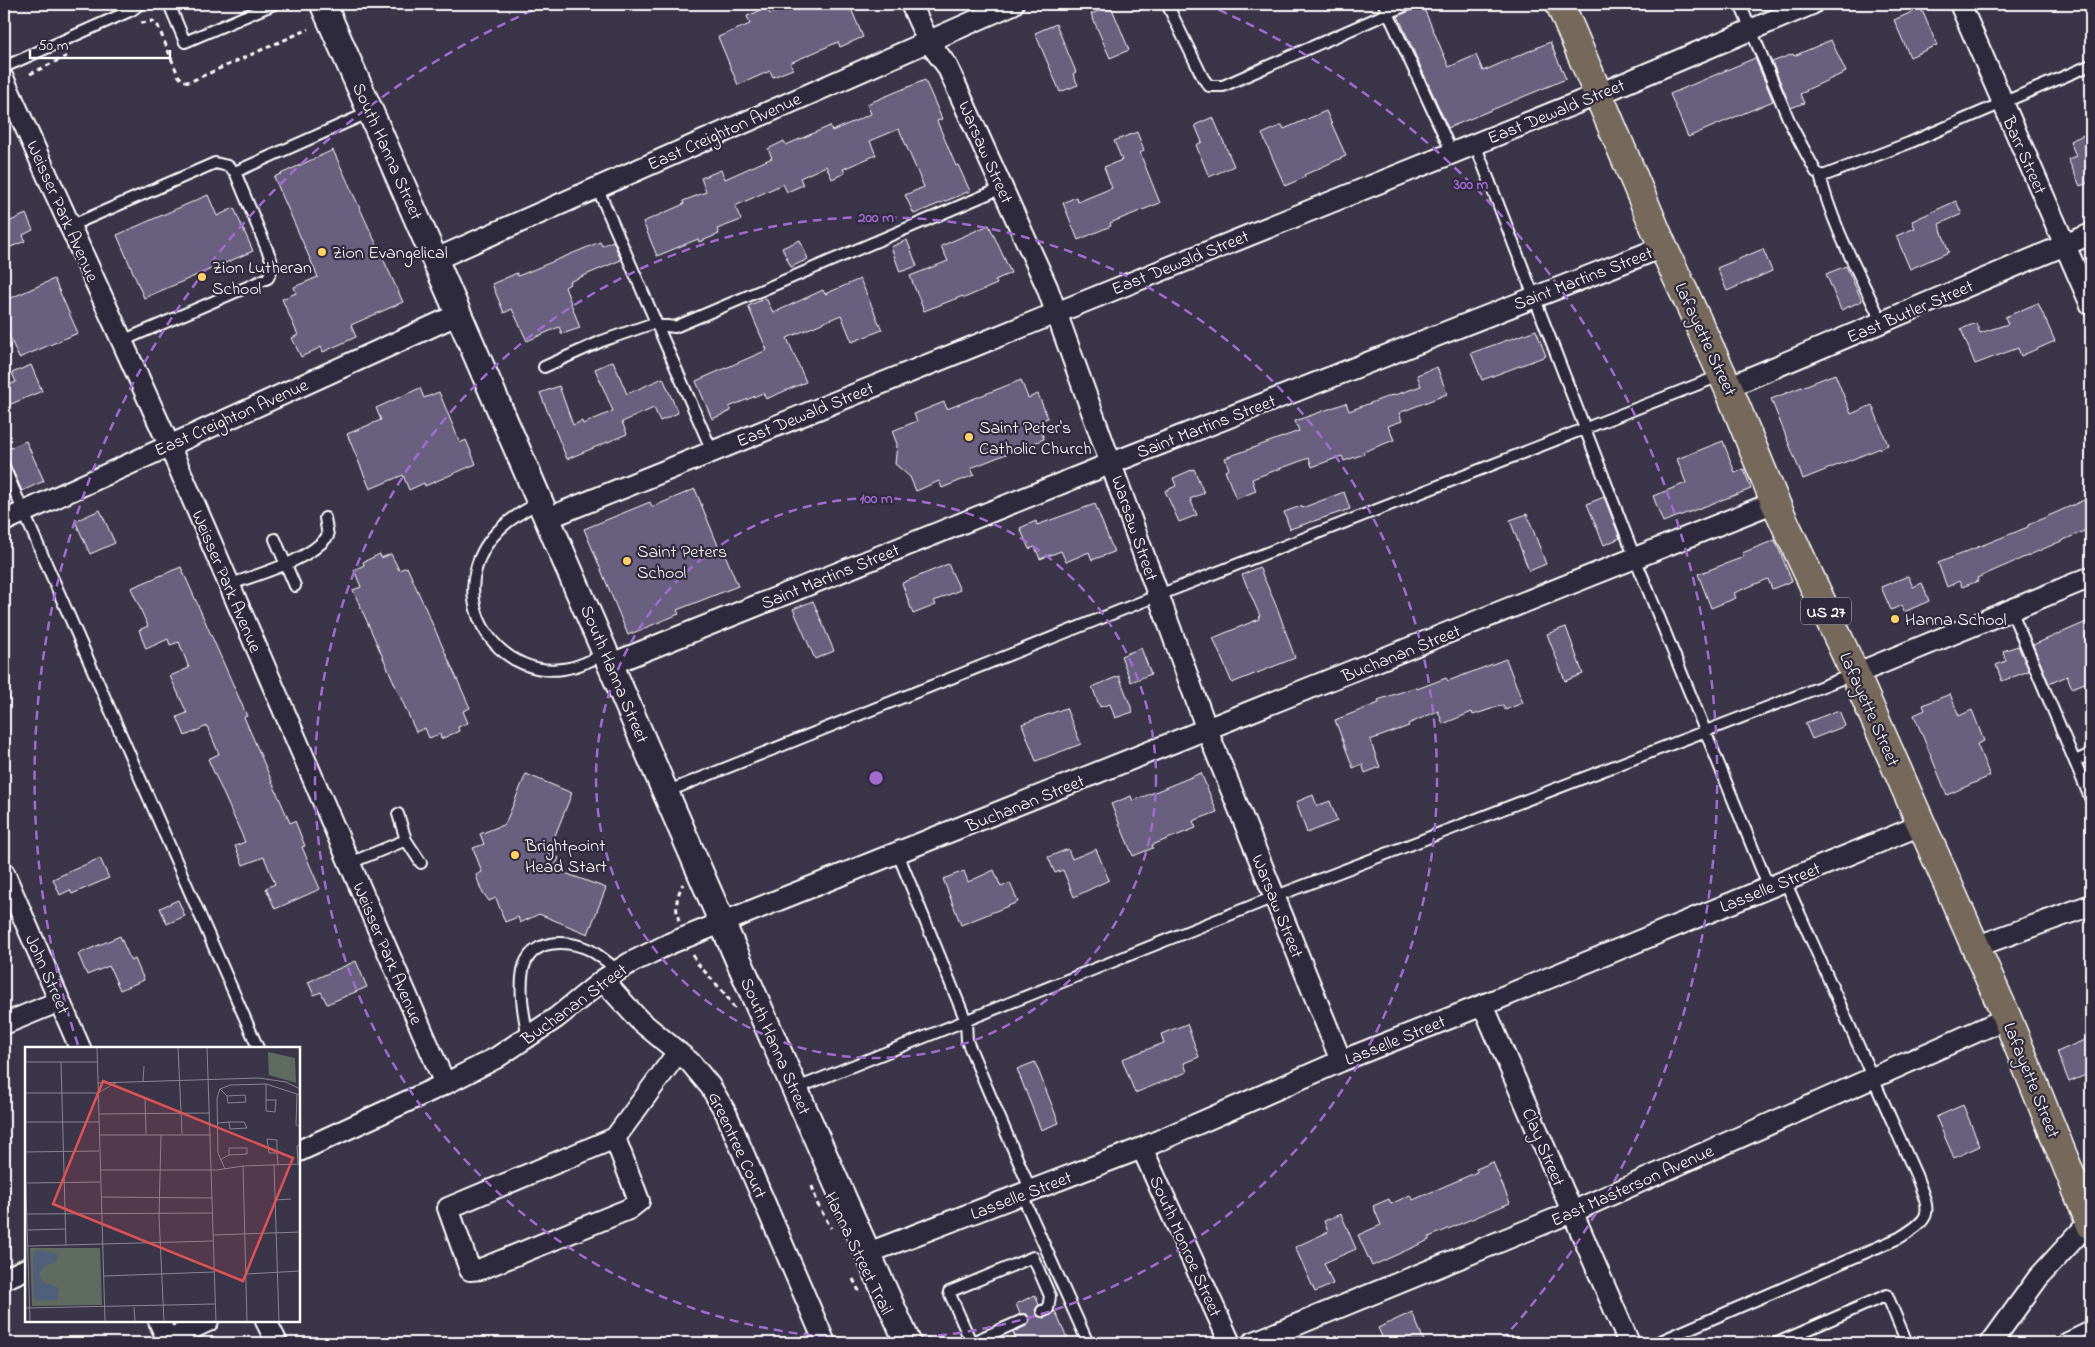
<svg xmlns="http://www.w3.org/2000/svg" width="2095" height="1347" viewBox="0 0 2095 1347" font-family="'Indie Flower',sans-serif">
<rect width="100%" height="100%" fill="#3b354a"/>
<filter id="ink" filterUnits="userSpaceOnUse"><feTurbulence type="fractalNoise" baseFrequency=".02" numOctaves="2"/><feDisplacementMap in="SourceGraphic" scale="10" xChannelSelector="R" yChannelSelector="G"/><feConvolveMatrix kernelMatrix="1 2 1 2 8 2 1 2 1" color-interpolation-filters="sRGB"/></filter>
<g filter="url(#ink)">
<path fill="#69617f" stroke="#fff" d="M795,4h54l14,33 -23,10 -2,-5 -48,21 3,6 -20,8 -3,-6 -32,14 -20,-48 32,-13 -3,-8 20,-8 3,6z
M1422,4l27,63 27,-12 7,16 67,-29 16,37 -118,49 -50,-112z
M1111,6l18,44 -19,8 -19,-44z
M1921,8l16,37 -27,12 -16,-37z
M1056,24l20,48 -3,2 5,11 -18,7 -25,-59z
M1831,40l15,32 -40,18 1,1 -7,3 4,9 -13,5 -19,-46 21,-8 1,2z
M1755,58l18,43 -85,36 -18,-43z
M925,80l17,39 -5,2 19,45 2,-1 12,26 -56,23 -9,-19 19,-8 -25,-58 -29,12 6,14 -33,14 2,4 -13,6 -6,-13 -26,12 3,7 -16,7 -4,-8 -48,22 6,14 -24,9 2,5 -20,8 -1,-3 -41,17 -14,-34 41,-18 -1,-3 23,-9 -5,-14 20,-8 4,9 47,-21 -4,-9 16,-8 2,4 44,-19 2,5 39,-17 -4,-10z
M1326,111l20,45 -42,19 1,2 -20,9 -23,-52 20,-9 2,4z
M1213,117l21,49 -25,11 -13,-32 6,-3 -7,-17z
M1137,132l7,19 -4,2 20,50 -50,20 1,3 -33,14 -15,-37 13,-6 2,5 34,-14 -8,-21 18,-7 -8,-19z
M2088,133l3,8v49l-3,-7 -8,3 -12,-27 8,-3 -6,-15z
M333,150l70,152 -52,23 5,12 -33,15 -2,-5 -20,10 -9,-19 6,-3 -16,-36 14,-6 -2,-6 24,-10 -44,-100z
M208,195l9,21 17,-8 19,43 -109,47 -27,-63z
M1956,201l6,13 -23,10 10,28 -39,17 -14,-33 19,-8 -3,-7z
M26,214l7,16 -10,5 2,6 -21,9v-26z
M989,225l22,48 -16,7 2,4 -33,14 -1,-2 -39,15 -14,-35 38,-15 -7,-15z
M800,240l8,19 -17,8 -9,-19z
M907,240l10,26 -17,6 -9,-25z
M613,241l8,19 -52,22 1,2 -5,3 15,41 -18,6 -3,-7 -32,14 -15,-32 -8,4 -12,-29 25,-11 1,3 82,-34 2,4z
M1763,249l9,22 -45,20 -10,-23z
M1846,266l16,35 -21,9 -15,-36z
M54,279l24,54 -59,25 -15,-34v-23z
M860,279l22,51 -30,12 -11,-27 -54,23 19,44 -40,17 -3,-6 -34,14 2,4 -19,8 -16,-38 71,-31 -19,-44 18,-8 7,15 50,-23 2,4z
M2038,303l17,38 -34,15 -3,-8 -43,16 -14,-35 15,-6 4,10 28,-9 -3,-7z
M1536,330l10,26 -64,24 -11,-27z
M613,361l14,33 36,-16 15,35 -18,8 -6,-13 -32,14 5,12 -60,25 -27,-66 19,-7 14,39 9,-4 1,3 30,-13 -18,-42z
M31,365l11,26 -38,16v-20l12,-5 -4,-9z
M1437,367l10,27 -48,19 3,8 -14,5 6,14 -31,12 1,2 -20,7 -2,-5 -30,11 -3,-9 -57,21 4,12 -20,8 -11,-28 4,-2 -4,-11 74,-27 -4,-10 31,-11 20,-7 3,8 43,-16v1l29,-10 -4,-11z
M1835,374l16,40 21,-9 16,40 -85,34 -32,-80z
M1021,380l7,18 10,-4 10,24 -10,4 6,17 -73,29 3,7 -32,13 -3,-7 -23,10 -6,-14 -15,-13 2,-20 -5,-13 25,-10 -3,-7 30,-12 3,7z
M420,388l4,10 15,-6 21,51 6,-3 10,24 -51,22 -1,-3 -15,7 -6,-15 -33,14 -23,-55 34,-14 -5,-12z
M26,441l18,40 -22,10 -18,-40z
M1723,441l12,32 9,-4 7,20 -88,33 -10,-26 33,-13 -9,-24z
M1194,469l10,24 -14,6 7,16 -18,7 -14,-31 11,-5 -3,-8z
M695,489l24,59 3,-1 16,39 -61,24 2,4 -51,21 -44,-106 66,-27 2,5z
M1344,492l6,17 -60,20 -6,-17 17,-6 1,2z
M1604,497l16,41 -16,7 -17,-41z
M2091,497v31l-114,50 1,3 -16,6 -3,-6 -12,6 -9,-24 90,-36v-2z
M1095,504l19,48 -22,8 -3,-8 -23,10 -5,-11 -21,8 -5,-12 -6,2 -9,-21 16,-7 1,4z
M100,510l15,33 -25,11 -15,-33z
M1527,514l19,50 -17,7 -19,-51z
M1775,540l17,41 -20,8 -4,-10 -34,14 2,5 -25,10 -13,-34 46,-17 -2,-4z
M380,554l1,4 10,-4 8,16 8,-3 63,141 -7,3 5,12 -10,4 1,4 -18,8 -1,-5 -11,4 -4,-10 -9,4 -63,-142 8,-3 -7,-17 10,-5 -1,-3z
M948,564l12,26 -26,11 2,4 -23,9 -11,-31z
M181,567l66,149 -3,1 46,106 5,-2 10,25 -3,1 18,42 -45,20 -9,-21 9,-4 -11,-27 -21,8 -8,-19 10,-4 -37,-83 11,-5 -12,-28 -22,10 -8,-19 10,-4 -17,-37 19,-8 -10,-26 -9,3 -2,-6 -22,10 -7,-19 9,-4 -17,-38z
M1259,567l19,43 17,48 -63,25 -19,-45 46,-19 -1,-2 2,-1 -18,-41z
M1908,576l5,11 9,-4 7,18 -25,11 -2,-7 -11,5 -10,-23z
M813,601l21,50 -19,8 -22,-50z
M2091,620v49l-5,3 4,9 -18,7 -5,-12 -18,8 -16,-39z
M1566,627l17,47 -18,7 -18,-47z
M2018,646l11,25 -27,10 -6,-16 10,-4 -3,-10z
M1141,648l10,26 -20,8 -10,-26z
M1506,659l17,44 -18,7 -2,-5 -30,10 -1,-3 -29,12 -5,-13 -30,13 1,2 -39,14 10,27 -15,6 -3,-9 -9,4 -18,-48 44,-17 -1,-3 38,-13 1,2 29,-11 2,3z
M1119,676l14,36 -18,6 -5,-14 -10,3 -8,-20z
M1950,694l9,22 13,-6 12,31 -7,3 13,32 -43,19 -33,-80 11,-5 -2,-5z
M1066,708l15,36 -45,17 -14,-37z
M1839,710l6,16 -33,13 -7,-16z
M1201,773l16,39 -24,9 3,7 -44,17 1,3 -20,8 -22,-52 20,-8 2,5z
M526,774l46,19 -24,60 11,5 -5,11 52,19 -18,46 -49,-20 -19,9 -2,-6 -13,5 -9,-24 -7,3 -8,-11 -5,-15 6,-3 -9,-24 11,-4 -4,-10 25,-10z
M1313,795l4,11 13,-5 7,20 -30,12 -11,-31z
M1068,849l4,10 24,-10 13,31 -35,17 -11,-27 -8,3 -7,-16z
M100,858l9,20 -37,16 -2,-4 -10,5 -7,-16z
M994,870l7,17 9,-4 8,19 -57,23 -18,-46 21,-8 4,11z
M178,900l7,16 -18,8 -7,-16z
M120,936l11,25 4,-2 9,21 -24,10 -11,-24 -22,9 -9,-21z
M356,961l11,26 -40,17 -6,-12 -7,3 -6,-13z
M1187,1024l12,33 -15,6 3,9 -52,21 -13,-34 42,-16 -3,-9z
M2091,1037v36l-22,9 -12,-30z
M1035,1062l24,61 -18,7 -24,-61z
M1963,1105l17,41 -26,12 -18,-41z
M1493,1162l17,41 -81,34v3l-57,26 -14,-31 23,-10 -8,-19 16,-7 2,5 19,-9 3,5 64,-28 -1,-3z
M1341,1214l15,35 -32,14 9,21 -18,8 -20,-45 33,-15 -4,-11z
M1035,1295l4,10 -4,5 2,6 7,2 7,-3 4,-4 14,32h-51l-5,-11 13,-6 4,-6 -3,-6h-7l-4,-10z
M1412,1312l13,31h-40l-7,-15z"/>
<g fill="none" stroke-linecap="round" stroke-linejoin="round">
<g stroke="#fff" stroke-width="14">
<path id="service" d="M169,4l16,38 89,-38
M1167,4l36,74 6,8h14l186,-82
M1384,4l68,149
M1740,4l51,121 25,47 7,4 86,-33 182,-78
M4,67l128,-57 8,-6
M1475,144l160,414 134,330
M235,172l135,-60
M1820,175c12,51 40,100 62,148
M597,187l115,264
M70,226l145,-63 13,3 7,6 36,87 1,10 -4,9 -146,63
M544,367l58,-26 49,-17 24,3 327,-139
M4,467l254,581
M540,502c-29,15 -55,33 -64,67 -15,53 32,108 87,100 15,-2 29,-9 43,-16
M275,539l20,47
M229,585c31,-12 78,-23 99,-49l-3,-18
M2011,610l80,190
M2075,761l16,-7
M666,792l493,-197 563,-220
M398,814l8,26
M898,854l68,167 1,20 64,150
M350,863l56,-23 15,23
M528,1038c-4,-22 -9,-46 -5,-68 7,-32 44,-31 67,-20 10,6 19,13 28,21
M795,1089l479,-192 580,-223
M1022,1195l66,148
M971,1342l-22,-50 84,-35 17,39 -2,13 -6,2
M970,1343l53,-23
M1656,1343l243,-105c36,-22 31,-25 17,-63l-131,-294
M1777,1343l110,-48 20,48"/>
</g>
<g stroke="#fff" stroke-width="24">
<path id="minor" d="M911,4l17,37 19,25 100,221 160,443 134,331
M1960,4l131,301
M4,80l165,365 276,639
M436,259l577,-255
M1728,387l363,-153
M548,518l1051,-424 213,-90
M4,521l455,-207
M611,664l501,-201 551,-216
M1855,674l236,-97
M4,873l76,175
M1975,947l116,-42
M603,980l36,40 51,42 20,24 16,27 99,230
M1483,1005l146,338
M4,1024l56,-23
M615,1138l24,63 -10,8 -148,60 -11,1 -22,-62 167,-70 63,-86
M1142,1148l88,195
M299,1151l146,-67 51,-26 60,-40 47,-38 27,-17 41,-20 1104,-441
M868,1253l274,-105 199,-87 142,-56 438,-180
M4,1279l22,-10
M159,1321l10,22
M266,1321l11,22
M168,1340l40,-19
M1252,1343l320,-131 435,-194
M1991,1343l47,-65 53,-58
M2068,1343l23,-11"/>
</g>
<g stroke="#fff" stroke-width="29">
<path id="tertiary" d="M323,4c197,446 385,895 585,1339"/>
</g>
<g stroke="#fff" stroke-width="31">
<path id="trunk" d="M1560,4l103,243 65,140 47,115 80,172 152,344 84,207"/>
</g>
<path stroke="#fff" stroke-width="3" stroke-dasharray="5 4" stroke-linecap="butt" d="M298,4l4,8
M141,23l12,-2 5,5 20,49 4,5 7,2 120,-53
M30,74l37,-18
M679,921c-4,-13 -3,-24 4,-37
M693,955l5,9 28,31 10,16
M812,1186l6,19 13,23
M853,1279l7,14"/>
<use href="#service" stroke="#2f2a3d" stroke-width="10"/>
<use href="#minor" stroke="#2f2a3d" stroke-width="20"/>
<use href="#tertiary" stroke="#2f2a3d" stroke-width="25"/>
<use href="#trunk" stroke="#76695c" stroke-width="28"/>
</g>
</g>
<g fill="none" stroke="#a36bd2" stroke-width="2.5" stroke-dasharray="9 6">
<circle cx="876" cy="778" r="280"/>
<circle cx="876" cy="778" r="561"/>
<path d="M78 1045A841 841 0 0 1 547 4M1205 4A841 841 0 0 1 1501 1341"/>
</g>
<g fill="#ffd166" stroke="#2f2a3d" stroke-width="2">
<circle cx="322" cy="252" r="5"/>
<circle cx="202" cy="277" r="5"/>
<circle cx="969" cy="437" r="5"/>
<circle cx="627" cy="561" r="5"/>
<circle cx="1895" cy="619" r="5"/>
<circle cx="515" cy="855" r="5"/>
</g>
<g text-anchor="middle" stroke-width="4.5" stroke-linejoin="round" paint-order="stroke">
<rect fill="#2f2a3d" stroke="#c1bfc5" stroke-width="1" x="1801" y="597.5" width="50" height="27" rx="4"/>
<g font-size="16" font-weight="bold" fill="#fff">
<text x="1826" y="617">US 27</text>
</g>
<g font-size="18" fill="#fff" stroke="#2f2a3d">
<text transform="translate(1556 111) rotate(-22)" y="6">East Dewald Street</text>
<text transform="translate(724 131) rotate(-24)" y="6">East Creighton Avenue</text>
<text transform="translate(388 151) rotate(66)" y="6">South Hanna Street</text>
<text transform="translate(986 152) rotate(66)" y="6">Warsaw Street</text>
<text transform="translate(2025 155) rotate(66)" y="6">Barr Street</text>
<text transform="translate(63 211) rotate(66)" y="6">Weisser Park Avenue</text>
<text transform="translate(1180 262) rotate(-22)" y="6">East Dewald Street</text>
<text transform="translate(1583 278) rotate(-21)" y="6">Saint Martins Street</text>
<text transform="translate(1910 311) rotate(-23)" y="6">East Butler Street</text>
<text transform="translate(1706 339) rotate(65)" y="6">Lafayette Street</text>
<text transform="translate(805 414) rotate(-22)" y="6">East Dewald Street</text>
<text transform="translate(231 417) rotate(-24)" y="6">East Creighton Avenue</text>
<text transform="translate(1206 426) rotate(-21)" y="6">Saint Martins Street</text>
<text transform="translate(1135 528) rotate(71)" y="6">Warsaw Street</text>
<text transform="translate(830 576) rotate(-22)" y="6">Saint Martins Street</text>
<text transform="translate(227 581) rotate(67)" y="6">Weisser Park Avenue</text>
<text transform="translate(1401 653) rotate(-22)" y="6">Buchanan Street</text>
<text transform="translate(615 674) rotate(67)" y="6">South Hanna Street</text>
<text transform="translate(1870 709) rotate(66)" y="6">Lafayette Street</text>
<text transform="translate(1025 803) rotate(-22)" y="6">Buchanan Street</text>
<text transform="translate(1770 887) rotate(-22)" y="6">Lasselle Street</text>
<text transform="translate(1278 906) rotate(68)" y="6">Warsaw Street</text>
<text transform="translate(388 953) rotate(67)" y="6">Weisser Park Avenue</text>
<text transform="translate(48 974) rotate(66)" y="6">John Street</text>
<text transform="translate(574 1004) rotate(-36)" y="6">Buchanan Street</text>
<text transform="translate(1395 1040) rotate(-22)" y="6">Lasselle Street</text>
<text transform="translate(776 1046) rotate(66)" y="6">South Hanna Street</text>
<text transform="translate(2032 1080) rotate(68)" y="6">Lafayette Street</text>
<text transform="translate(738 1145) rotate(65)" y="6">Greentree Court</text>
<text transform="translate(1544 1147) rotate(67)" y="6">Clay Street</text>
<text transform="translate(1632 1185) rotate(-24)" y="6">East Masterson Avenue</text>
<text transform="translate(1021 1195) rotate(-21)" y="6">Lasselle Street</text>
<text transform="translate(1186 1246) rotate(66)" y="6">South Monroe Street</text>
<text transform="translate(859 1253) rotate(64)" y="6">Hanna Street Trail</text>
</g>
<g font-size="18" fill="#fff" stroke="#2f2a3d" text-anchor="start">
<text x="332" y="258">Zion Evangelical</text>
<text x="212" y="273">Zion Lutheran<tspan x="212" dy="21">School</tspan></text>
<text x="979" y="433">Saint Peter's<tspan x="979" dy="21">Catholic Church</tspan></text>
<text x="637" y="557">Saint Peters<tspan x="637" dy="21">School</tspan></text>
<text x="1905" y="625">Hanna School</text>
<text x="525" y="851">Brightpoint<tspan x="525" dy="21">Head Start</tspan></text>
</g>
</g>
<g transform="translate(25 1047)">
<rect width="275" height="275" fill="#3b354a"/>
<path d="M243,5l27,6 1,25 -27,-8zM5,201h70l2,57 -70,1z" fill="#5f6b60"/>
<path d="M13,203l19,4v7l-14,6 -4,8 4,7 16,6 -2,12 -19,1 -4,-3 -1,-44z" fill="#525f7b"/>
<path fill="none" stroke="#898692" stroke-width="1" d="M72,0l8,275M153,0l4,87M182,0l9,275M0,15h72M36,15l5,184M118,35l1,-16M73,36l161,-5 27,4 14,7M241,37v27l9,1 1,-12h-10M195,42l7,7 1,7 18,-1 -1,-7 -18,1M0,46h73l19,-11M272,47l-1,31 4,1M120,51l1,36M74,67l111,-1M0,75h74M193,76l11,-1h15l3,6 -17,1 -1,-7M75,88h111M136,88l-2,81 5,106M0,105l74,-1M252,106h-8l-2,-14 10,1v13l1,12M0,111l5,164M195,113l9,-5 18,-1v-6h-18v7M273,117l-1,-18 3,-1M249,118l5,157M218,119l4,156M200,122l-7,-16 -1,-55 3,-9 10,-4 36,-1 34,11M76,123h116l26,-4 57,-2M2,136l73,-1M77,150l110,1M250,153l16,-1M1,167l187,-1M3,183l38,-1M188,188l87,-3M3,199l185,-5M221,227l54,-3M79,229l110,-4M109,260l1,15M0,261l190,-4"/>
<path fill="#de5353" fill-opacity="0.15" stroke="#de5353" stroke-width="2.5" d="M78,34l190,77 -50,123 -190,-77z"/>
<rect width="275" height="275" fill="none" stroke="#fff" stroke-width="2.5"/>
</g>
<circle cx="876" cy="778" r="8" fill="#a36bd2" stroke="#2f2a3d" stroke-width="2.5"/>
<g font-size="15" text-anchor="middle" font-weight="bold" fill="#a36bd2" stroke="#2f2a3d" stroke-width="4.5" stroke-linejoin="round" paint-order="stroke">
<text x="1471" y="189">300 m</text>
<text x="876" y="222">200 m</text>
<text x="876" y="503">100 m</text>
</g>
<rect width="2095" height="1347" fill="none" stroke="#2f2a3d" stroke-width="20"/>
<rect x="10" y="10" width="2075" height="1327" fill="none" stroke="#fff" stroke-width="2" filter="url(#ink)"/>
<path d="M30 50v8h140v-8" fill="none" stroke="#ffffff" stroke-width="2.5"/>
<text x="38" y="50" font-size="15" fill="#ffffff" stroke="#2f2a3d" stroke-width="4" paint-order="stroke">50 m</text>
</svg>
